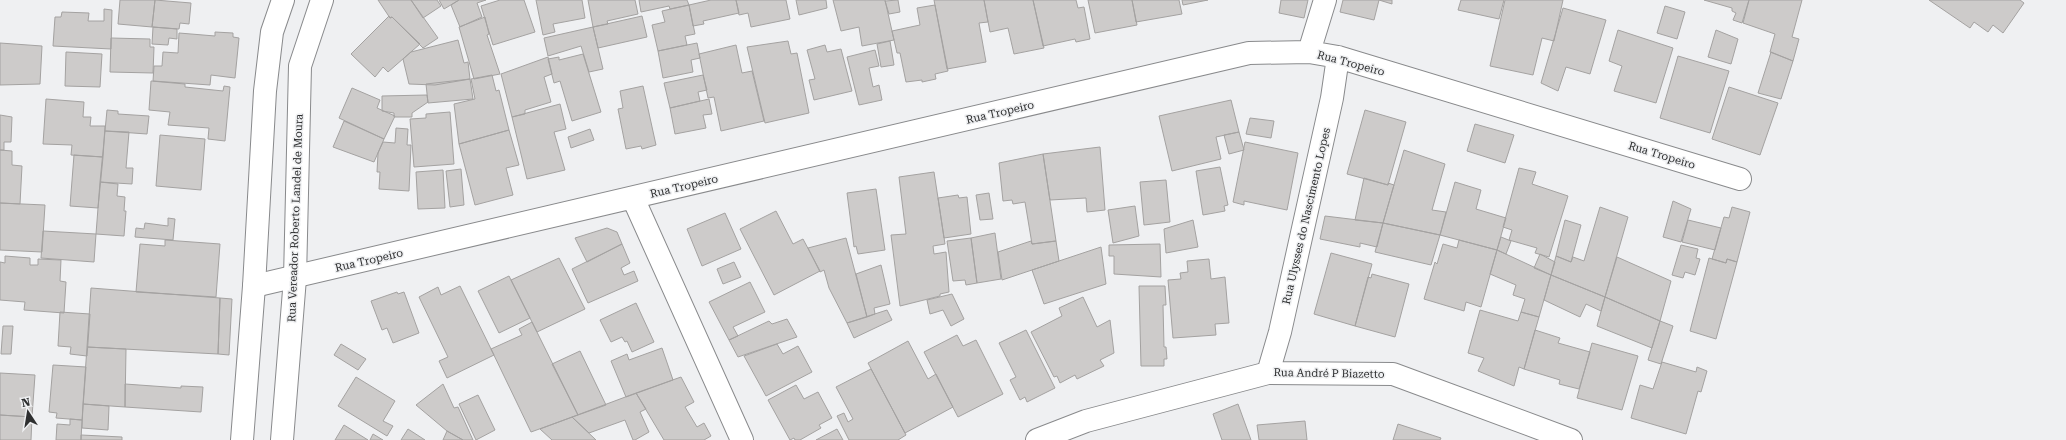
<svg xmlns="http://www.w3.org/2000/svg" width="2066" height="440" viewBox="0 0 2066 440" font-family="'Roboto Serif',serif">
<rect width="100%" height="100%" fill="#eff0f2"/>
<path fill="#cdcbca" stroke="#a4a2a1" d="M120,0h35l-3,27 -34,-3z
M155,0l36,3 -2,21 -9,-1 -1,6 -27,-2z
M378,0h33l27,38 -15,10 -31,-31 -2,1z
M411,0h26l4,6 -18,12z
M439,0h20l-15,9z
M459,0h27l-9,3 5,14 -22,10 -9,-22z
M500,0h24l11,32 -42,13 -12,-39z
M536,0h46l3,18 -32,6 2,8 -12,3z
M588,0h47l3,14 -31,7 1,3 -15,3z
M639,0h48l2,5 -19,4 -1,-3 -28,6z
M711,0h25l3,13 -36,8 1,3 -11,2 -4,-21z
M736,0h50l4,19 -39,8 -3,-14 -9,2z
M796,0h30l1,8 -28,7z
M833,0h52l9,40 -32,6 -3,-19 -18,4z
M898,0l2,12 -11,2 -4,-13z
M934,0h50l4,22 -9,1 7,39 -39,7z
M984,0h49l11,48 -30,6 -6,-26 -18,4z
M1033,0h43l2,8 6,-1 6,32 -14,3 -1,-3 -32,7z
M1088,0h44l5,25 -42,8z
M1132,0h47l3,14 -46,8z
M1182,0h26l-25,5z
M1281,0h27l-4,18 -25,-5z
M1343,0h49v4l-13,-4 -5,20 -34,-8z
M1461,0h43l-5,19 -41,-9z
M1505,0h58l-9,41 -12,-3 -9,37 -43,-9z
M1704,0h45l-7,23 -9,-3 3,-7 -4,-2v-3z
M1749,0h53l-10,37 7,2 -6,22 -23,-9 5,-18 -32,-11z
M1929,0h91l4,3 -21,30 -10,-8 -5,7 -14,-10 -4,6z
M689,5l6,29 -10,2 2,9 -29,6 -6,-26 13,-3 -3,-11z
M935,5l13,66 -13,3 1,5 -14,3v-2l-16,2 -6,-29h-3l-5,-22 28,-6 -3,-17z
M1665,6l20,6 -8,27 -20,-6z
M1563,8l43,12 -16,54 -24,-7 -8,24 -17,-8z
M104,9l8,1 -1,39 -58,-3 2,-29h6l1,-5 27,1 -1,8h16z
M389,16l1,2 2,-1 28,27 -32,28 -5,-5 -8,10 -24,-23z
M642,16l5,21 -49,11 -5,-21z
M485,17l4,17 -2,1 13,39 -26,5 -15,-52z
M153,27l24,2v10l-8,-1 -1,7 -16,-1z
M593,27l10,42 -14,3 -8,-26 -33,10 -4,-18z
M1618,30l55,18 -17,55 -42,-12 8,-25 -13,-5z
M1716,30l22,9 -7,25 -23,-7z
M215,32l18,1v4l6,1 -4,40 -24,-3 -1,10 -57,-4 1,-15h8l1,-14 15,1 1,-20 36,3z
M111,38l39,1v8h4l-1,26 -43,-1z
M458,40l6,23 4,-1 2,17 -35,6 -26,-1 -6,-25 8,-7z
M788,41l3,13 6,-1 12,60 -44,10 -18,-76z
M890,41l4,24 -13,2 -4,-23z
M0,43l42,3 -2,38 -40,1z
M697,43l3,15 -9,2 2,12 -30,6 -5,-27z
M736,45l6,28 10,-2 12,50 -43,10 -7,-34 -6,1 -9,-44z
M825,45l2,7 14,-3 11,42 -38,9 -5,-20 6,-1 -8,-29z
M875,50l4,16 -10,2 4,19 6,-2 3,15 -23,5 -12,-48z
M66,52l36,2 -2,33 -35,-1z
M1771,52l22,9 -12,38 -23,-6z
M583,54l18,58 -29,9 -12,-40 -6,2 -6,-24 11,-2v3z
M1678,56l51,15 -19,62 -50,-15z
M548,57l4,17 -8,3 7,25 -26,8v4l-13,3 -11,-43z
M492,75l4,16 3,-1 10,40 -50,14 -5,-40 21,-5 -4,-20z
M703,75l4,15 -9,2 2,9 -30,7 -6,-25z
M470,79l3,20 -45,4 -2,-19z
M151,81l34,3v3l38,4 1,-5 6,1 -5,54 -17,-2 1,-11 -41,-3 2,-13 -21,-2z
M643,86l13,59 -14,4 -1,-3 -15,3 -8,-40 5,-1 -3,-17z
M1729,87l49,16 -18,52 -48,-16z
M352,88l28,12 -3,8 18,8 -11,23 -45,-21z
M427,95l1,7 -16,11v4h-18v-4l-12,-2v-15z
M46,99l38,3 -1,15h8l-1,9h15l-2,31 -32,-2 1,-10 -29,-1z
M709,99l3,15 -9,1 3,13 -31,6 -5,-26z
M1231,100l8,32 -23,5 5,22 -49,12 -13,-55z
M560,104l6,25 -12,3 11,38 -38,9 -15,-62z
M107,110l11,1v3l31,2 -2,18 -42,-3z
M1365,110l41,12 -18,63 -41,-11z
M450,112l4,52 -40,3 -4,-48 16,-1v-4z
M0,115l12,2 -1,25h-7v8h-4z
M1250,118l24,3 -3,17 -25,-4z
M344,121l40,18 -10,23 -41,-15z
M1475,124l39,11 -9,28 -38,-12z
M396,128l12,1 -1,16h4l-2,46 -30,-2 1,-17h-3l1,-19 5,-11 12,1z
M590,129l4,11 -23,8 -3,-11z
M509,130l10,35 -13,3 7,27 -38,10 -16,-61z
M105,131l24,1 -3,36h7l-1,16 -32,-2z
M1239,132l5,18 -15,4 -5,-19z
M160,135l45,4 -4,51 -45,-4z
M1245,142l53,11 -11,57 -43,-9v4l-11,-3z
M1100,147l5,63 -18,2 -1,-14 -36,2 -7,-46z
M0,150l12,1v14l10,1 -2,38 -20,-1z
M1404,150l41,14 -13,46 14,2 -6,23 -57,-12z
M1043,154l13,87 -24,3 -7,-42 -12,2 -1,-4 -9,1 -4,-38z
M74,155l29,2 -5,51 -28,-2z
M1220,167l8,38 -4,1 1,5 -22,4 -7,-44z
M1519,168l17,4 -4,12 36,12 -19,61 -14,-4 2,-5 -28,-8 3,-10 -9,-3z
M461,169l3,36 -14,2 -4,-36z
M443,170l2,38 -27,1 -2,-37z
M934,172l11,72 -12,2 1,8 12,-2 3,40 -9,2v2l-40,10 -9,-71 15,-1 -7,-57z
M1364,178l24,7v-2l6,2 -11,38 -28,-3z
M1166,180l4,42 -26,3 -4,-43z
M100,182l18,2 -1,12 8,1 -1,14h2l-2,25 -28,-2z
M1455,182l26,8 -5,19 30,9 -9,32 -57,-15z
M876,189l9,61 -27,4 -2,-8 -2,1 -7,-54z
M989,193l4,26 -13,1 -4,-25z
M958,195l1,3 8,-1 4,37 -27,4 -6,-40z
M1673,201l18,8 -10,33 -18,-5z
M0,203l45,2 -3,47 -42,-2z
M1135,206l4,30 -26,7 -5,-33z
M1600,207l28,10 -23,80 -54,-22 5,-19 15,6 2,-5 11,4z
M1732,207l18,5 -13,50 -10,-3 -1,4 -14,-4 12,-42 5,1z
M776,211l17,33 10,-5 17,32 -46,24 -34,-66z
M725,213l16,36 -39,17 -15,-37z
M1325,216l58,7 -6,24 -17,-4v4l-40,-8z
M168,218l7,1 -2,21 -38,-3 1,-9 8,1 1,-6 23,3z
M1193,220l5,27 -32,6 -2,-24z
M1565,220l16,5 -10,37 -15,-6z
M1688,220l33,8 -6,22 -33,-8z
M1383,223l57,12 -9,30 -56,-13z
M607,228l10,4 5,12 -35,18 -12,-24z
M43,231l53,3 -2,28 -53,-4z
M995,233l6,46 -24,4 -6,-45z
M1501,237l10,4 -5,13 -9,-4z
M846,238l21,79 -20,6 -18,-35 -5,-18 -4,2 -12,-24z
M971,238l6,45 -11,2 -1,-5 -12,1 -6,-40z
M165,240l55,4 -4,53 -80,-5 4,-48 25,2z
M1459,240l38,10 -16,57 -15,-5 -2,9 -40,-12 11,-37 2,2 6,-20 14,4z
M1031,241l1,3 24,-3 3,20 -57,19 -4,-28z
M622,244l8,19 -9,5 3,7 10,-4 4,10 -50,22 -16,-34z
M1160,244l1,33 -47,-3v-18h-5v-11z
M1681,245l17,4 -2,9 4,1 -5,16 -10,-3 -2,6 -11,-3z
M1101,247l5,37 -62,20 -12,-34z
M1497,250l54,25 -12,42 -18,-5 4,-13 -12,-4 3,-10 -26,-11z
M1331,253l41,11 -17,62 -41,-12z
M1540,254l15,8 -4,13 -17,-7z
M5,256l25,2v7h8v-6l23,1 -1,21 6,1 -2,31 -40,-3 1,-8 -25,-2v-38l5,1z
M1617,257l54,24 -11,40 -55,-24z
M559,258l26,51 -48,23 -26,-52z
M1709,258l17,5 1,-4 10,3 -21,77 -26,-8z
M1209,259l2,20 14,-2 4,46 -14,1 1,11 -43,3 -5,-58 13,-1 -1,-6 8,-1 -1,-11z
M734,262l7,15 -18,7 -6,-15z
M881,265l9,39 -16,4 1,6 -8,3 -11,-43z
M1372,274l37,10 -14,53 -40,-11 13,-49 3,1z
M1551,275l54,22 -4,14 -15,-7 -6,13 -36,-17z
M509,276l21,42 -31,15 -21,-42z
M750,282l15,30 -32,15 5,9 -9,4 -20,-38z
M460,286l34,69 -47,23 -8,-17 9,-4 -29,-60 19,-10 3,8z
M1139,286h26l1,19h-3l1,42h2l1,12h-3v7h-23z
M91,288l129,10 -2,56 -131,-7z
M397,292l1,2 6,-2 15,41 -26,10 -6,-15 -5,2 -11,-29z
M952,294l12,25 -13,7 -8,-16 -13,4 -3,-14z
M1083,297l14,30 13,-7 4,33 -14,7 4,6 -27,13 -2,-4 -15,8 -3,-7 -3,1 -23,-45 31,-16 -3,-8z
M1605,297l55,24 -8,27 -55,-22z
M220,298l12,1 -3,56 -11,-1z
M636,303l18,39 -22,10 -5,-11 -2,1 -3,-5 -11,5 -11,-22z
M887,310l5,10 -38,18 -7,-15z
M1480,310l38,11 3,-9 18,5 -15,52 -5,-2 -5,19 -36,-15 6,-13 -16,-5z
M60,312l30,2 -3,42 -17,-2 1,-7 -13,-1z
M787,319l10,18 -59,20 -9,-17 40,-19 3,3z
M1660,321l13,5 -12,38 -13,-4z
M532,322l46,93 -47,17 -40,-83 31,-14 -3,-6z
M3,326h10l-2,28h-10z
M1026,330l29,58 -28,14 -2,-5 -5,3 -10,-20 6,-3 -17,-34z
M1535,330l25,8 -2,5 32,9 -11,37 -20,-5 1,-4 -36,-11z
M957,335l6,11 13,-6 27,54 -45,23 -34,-65z
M908,341l20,38 8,-5 17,33 -48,26 -37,-70z
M1592,343l46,13 -16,54 -45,-12z
M341,344l25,15 -8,11 -24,-15z
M777,344l6,10 15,-8 14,26 -46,24 -22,-40z
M87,347l39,2 -1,58 -42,-3z
M662,348l11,32 -47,17 -15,-36 16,-7 2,6z
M580,351l26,54 -28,10 -26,-51z
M1662,362l34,10 1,-5 10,4 -6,21 -3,-1 -12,43 -55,-16 9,-33 13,4z
M53,365l33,2 -4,53 -26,-2 1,-5 -8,-1z
M871,369l35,66 -8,5h-49l-12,-24 7,-3 4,9 5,-3 -17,-32z
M0,373l35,2 -3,42 -32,-2z
M356,377l39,24 -12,20 10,5 -6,10 -49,-30z
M681,377l13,25 -9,5 12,20 7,-4 7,13 -7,4h-40l-28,-47z
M125,384l56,4v-2l22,1 -2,25 -76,-5z
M443,384l11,24 4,-1 15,33h-10l-16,-9 -31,-26z
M796,385l8,14 14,-7 14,26 -13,7 2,3 -21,12h-5l-1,-2 -4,2 -22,-40z
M636,393l10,16 -6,3 9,20 -14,8h-2l-8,-20 -36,13 -17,-16z
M478,395l17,35 -19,10 -17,-36z
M83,404l26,2 -1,24 -26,-2z
M1238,404l13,36h-29l-9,-26z
M0,415l32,2 -1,23h-31z
M572,417l24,23h-44l-12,-11z
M70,419l12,1 -1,20h-25l1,-16 13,1z
M1305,421l2,19h-48l-2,-15z
M1398,424l43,14 -1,2h-47z
M344,425l24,15h-33z
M408,429l17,11h-24z
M837,429l6,11h-27z
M447,431l16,9h-20z
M373,434l10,6h-13z
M81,435l41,2v3h-41z"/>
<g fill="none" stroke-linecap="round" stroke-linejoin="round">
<g stroke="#898a8c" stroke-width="24">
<path id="minor" d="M1309,52l16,-52
M633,198l109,242
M254,286l995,-233 60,-1 29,5 402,122
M1268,373l12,-41 52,-234 6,-41
M1037,440l49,-19 182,-48 125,1 178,66"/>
</g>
<g stroke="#898a8c" stroke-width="24">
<path id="tertiary" d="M242,440l12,-154 11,-195 7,-59 11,-32
M282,440l13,-162 5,-212 22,-66"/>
</g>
<use href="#minor" stroke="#fff" stroke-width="22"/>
<use href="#tertiary" stroke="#fff" stroke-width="22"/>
</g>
<g text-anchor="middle" stroke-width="3" stroke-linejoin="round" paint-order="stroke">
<g font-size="11" fill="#2e2f30" stroke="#eff0f2">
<text transform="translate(1351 63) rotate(15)" y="4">Rua Tropeiro</text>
<text transform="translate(1000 112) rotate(-13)" y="4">Rua Tropeiro</text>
<text transform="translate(1662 155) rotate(17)" y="4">Rua Tropeiro</text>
<text transform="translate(684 186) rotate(-13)" y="4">Rua Tropeiro</text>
<text transform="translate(1306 216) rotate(-77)" y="4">Rua Ulysses do Nascimento Lopes</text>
<text transform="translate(295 218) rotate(-88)" y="4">Rua Vereador Roberto Landel de Moura</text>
<text transform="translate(369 260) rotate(-13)" y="4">Rua Tropeiro</text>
<text transform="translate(1329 373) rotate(1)" y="4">Rua André P Biazetto</text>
</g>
</g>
<g transform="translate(28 412) rotate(348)" stroke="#eff0f2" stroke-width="3" paint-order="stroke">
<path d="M0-3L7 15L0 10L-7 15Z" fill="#2e2f30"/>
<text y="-6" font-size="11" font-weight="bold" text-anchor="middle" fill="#2e2f30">N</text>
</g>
</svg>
